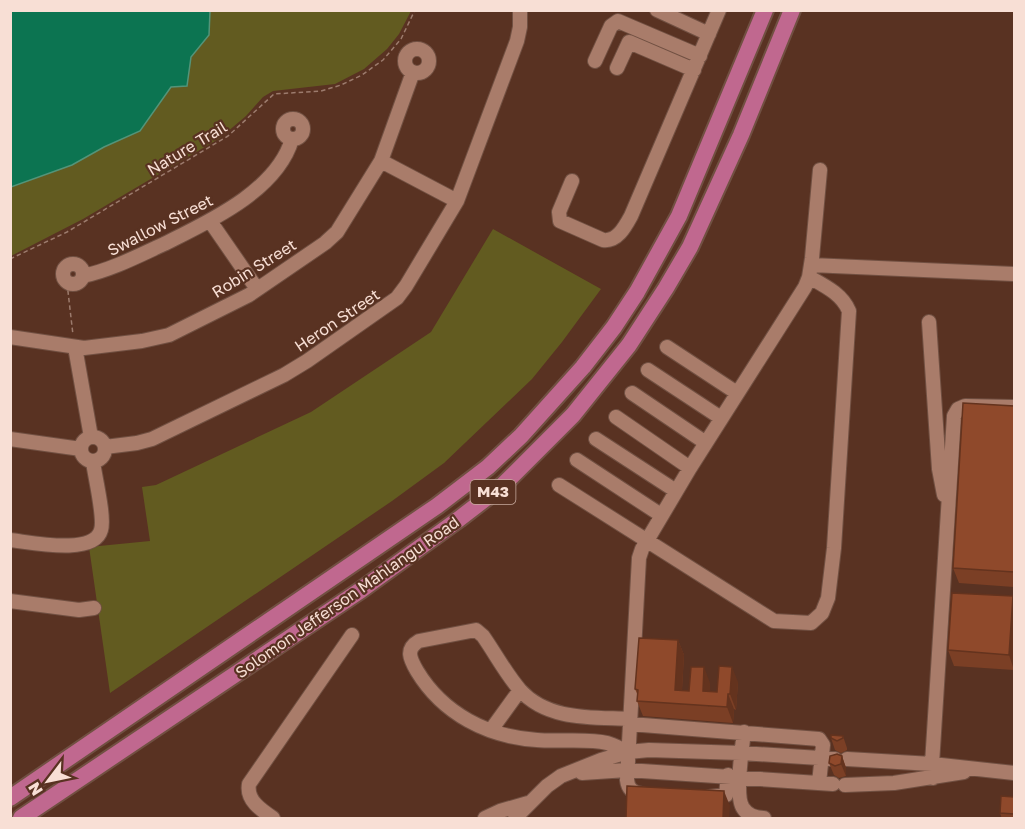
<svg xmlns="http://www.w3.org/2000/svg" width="1025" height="829" viewBox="0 0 1025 829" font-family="'Golos Text',sans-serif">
<rect width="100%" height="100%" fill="#593222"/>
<path fill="#625b20" d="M10,11h401l-12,23 -12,15 -23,20 -29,15 -62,7 -10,6 -17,19 -26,22 -137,81 -72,37z
M493,229l108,60 -39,53 -30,37 -88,84 -52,38 -282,192 -21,-146 61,-6 -8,-54 14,-2 155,-73 120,-80z"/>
<path fill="#0c7451" stroke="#539479" stroke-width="1.5" d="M11,10l199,1 -1,24 -18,22 -4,29 -16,1 -31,44 -36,16 -32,18 -61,22z"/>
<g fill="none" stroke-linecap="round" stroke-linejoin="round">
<g stroke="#715042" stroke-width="16">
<path id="minor" d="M657,10l52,24
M405 61a12 12 0 1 1 24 0a12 12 0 1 1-24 0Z
M595,61l16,-35 7,-5 82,35
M617,68l12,-26 65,28
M283 129a10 10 0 1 1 20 0a10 10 0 1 1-20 0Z
M381,161l76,40
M572,181l-13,31 1,9 43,19c14,2 22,-13 28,-24l88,-206
M210,221l47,68
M63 274a10 10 0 1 1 20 0a10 10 0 1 1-20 0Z
M811,265l203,9
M83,276c28,-6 55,-20 81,-32 44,-22 113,-53 128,-105
M929,322l10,147 5,26
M10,337l74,11 58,-7 27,-6 80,-40 76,-52 12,-11 44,-71 32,-89
M75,347l16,90
M667,347l70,46
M648,370l73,48
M632,393l74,50
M616,417l74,51
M81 449a12 12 0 1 1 24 0a12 12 0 1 1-24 0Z
M10,439l71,10
M596,439l80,52
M105,447l32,-4 15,-4 132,-64 23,-14 90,-63 9,-12 51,-85 60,-160 3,-14v-17
M577,460l84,55
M559,485l215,136 37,2 11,-10 6,-15 6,-50 15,-237c-7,-17 -24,-25 -40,-34
M10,540c20,2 84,16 91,-10 4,-12 -6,-53 -8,-68
M10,601l69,9 15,-2
M630,724l189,15 4,6 -4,38
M491,730l29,-40
M744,732c-2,15 -9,65 -1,76 5,8 12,10 21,10
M628,752c-7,-3 -14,-7 -21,-9 -19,-5 -49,-1 -70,-3 -49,-3 -94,-26 -120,-69 -7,-12 -12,-22 2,-30l57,-11 7,6c12,17 23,38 37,54 28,31 73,27 110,29
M847,759l85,5 82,9
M582,773l45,-3 206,14
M933,778l-1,-14 22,-348 4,-7 7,-3 49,1
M845,785l49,-2 70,-11
M642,794c-9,-1 -14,-5 -15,-14l12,-222 3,-9 48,-81 115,-181 4,-10 3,-19 8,-88
M709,797l17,-2 2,-20
M273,818c-12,-8 -27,-18 -24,-34l103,-149
M485,818l15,-7 28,-8
M515,818l32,-32 14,-10 40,-16 27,-8 21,-2 92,3 94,6"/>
</g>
<g stroke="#715042" stroke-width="20">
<path id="major" d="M10,798l427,-292 51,-39 33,-31 62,-69 31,-40 23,-35 42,-76 86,-206
M21,818l340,-228 98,-71 44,-34 70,-70 56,-70 37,-57 24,-41 51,-112 51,-125"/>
</g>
<path stroke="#9c7b6d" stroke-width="1.5" stroke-dasharray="4.5 3" stroke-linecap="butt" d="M10,259l57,-27 161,-96 46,-42 47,-3 20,-6 21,-10 21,-15 18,-21 14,-29
M67,283l6,52"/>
<use href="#minor" stroke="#a97c6a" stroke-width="14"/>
<use href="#major" stroke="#c0688f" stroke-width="16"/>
</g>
<path fill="#7b3f25" d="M1014,406v181l-55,-4 -6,-15z
M1013,596l1,74 -60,-4 -6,-16z
M678,640l6,15 -2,35 7,1 21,-8 -1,9h8l21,-10 -2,28 -2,-1 -1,14 -90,-7 -6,-15 1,-5 -3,-7z
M843,736l4,12v2l-6,3 -6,-3 -4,-12z
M842,756l4,12v8l-7,2 -5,-3 -5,-12z
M1014,797v22h-12l-2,-6z"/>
<path fill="#64331e" d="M1013,596l1,5v69l-5,-15z
M678,640l6,15 -3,50 -6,-15z
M704,667l6,16 -1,24 -6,-16z
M732,667l6,15 -2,28 -6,-16z
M728,694l6,15 -1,14 -6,-16z
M842,756l4,12v8l-5,-12z
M724,791l6,15 -1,13h-6z"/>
<path fill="#8f492b" stroke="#64331e" stroke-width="1.5" d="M963,403l51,3v166l-61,-4z
M952,593l61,3 -4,59 -61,-5z
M639,638l39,2 -3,50 14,1 2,-24h13l-1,24 14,1 2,-26 13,1 -2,27h-2l-1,13 -90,-6 1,-11 -3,-1z
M831,735l12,1v2l-6,3 -6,-3z
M837,754l5,2 -1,8 -6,2 -6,-3 1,-7z
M627,786l97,5 -1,28h-97z
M1001,796l13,1v17l-14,-1z"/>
<g text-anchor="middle" stroke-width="4.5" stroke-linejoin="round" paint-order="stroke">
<rect fill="#593222" stroke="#c8ab9f" stroke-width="1.5" x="470.5" y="480" width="45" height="24" rx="4.5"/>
<g font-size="15" font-weight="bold" fill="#f8dfd5">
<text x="493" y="497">M43</text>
</g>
<g font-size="16" fill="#f8dfd5" stroke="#593222">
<text transform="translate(187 148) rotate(-31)" y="6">Nature Trail</text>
<text transform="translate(160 225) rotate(-27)" y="6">Swallow Street</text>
<text transform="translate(254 268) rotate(-32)" y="6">Robin Street</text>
<text transform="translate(337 320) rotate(-34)" y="6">Heron Street</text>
<text transform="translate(347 597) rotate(-35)" y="6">Solomon Jefferson Mahlangu Road</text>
</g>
</g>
<rect width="1025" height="829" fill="none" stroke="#f8dfd5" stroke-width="24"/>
<g transform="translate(48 781) rotate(238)" stroke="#593222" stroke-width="4.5" paint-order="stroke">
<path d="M0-4.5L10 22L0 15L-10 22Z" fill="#f8dfd5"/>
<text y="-9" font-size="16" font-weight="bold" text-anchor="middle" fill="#f8dfd5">N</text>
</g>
</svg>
